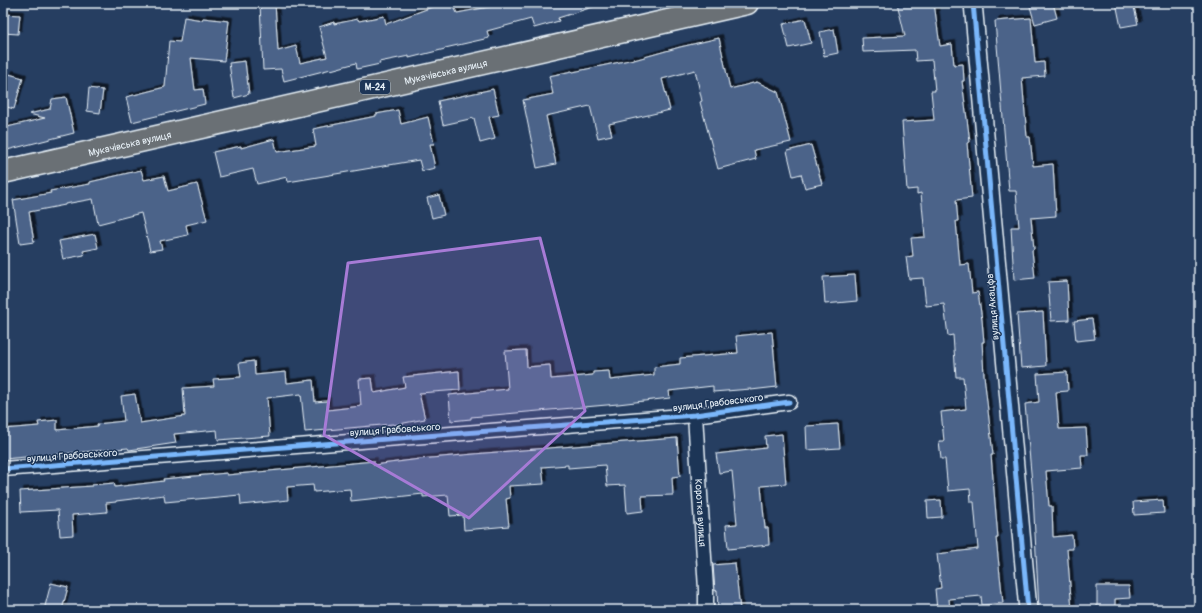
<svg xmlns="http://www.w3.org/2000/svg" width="1202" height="613" viewBox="0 0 1202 613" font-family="Pangolin,sans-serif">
<defs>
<filter id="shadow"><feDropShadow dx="3.5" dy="-3.5" stdDeviation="0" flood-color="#0009"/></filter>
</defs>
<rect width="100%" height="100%" fill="#263e61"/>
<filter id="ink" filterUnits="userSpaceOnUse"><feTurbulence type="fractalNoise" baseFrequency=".025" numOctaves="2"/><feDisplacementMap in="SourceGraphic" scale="8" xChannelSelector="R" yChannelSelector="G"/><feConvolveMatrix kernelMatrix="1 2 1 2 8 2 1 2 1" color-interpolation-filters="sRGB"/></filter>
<g filter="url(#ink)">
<path fill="#4b6389" stroke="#e8f1f8" filter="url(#shadow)" d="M260,3h15l3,48 18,-5 4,17 27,-6 -8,-30 15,-5v2l24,-5 1,2 25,-5 2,8 57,-21h9l5,10 37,-7 -1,-3h103v3l-38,12 1,3 -25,7 -3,-9 -44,12 2,7 -44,10v1l-36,9v-2l-30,6 1,2 -23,5 -1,-6 -25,7v-1l-47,12 -3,-12 -18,1z
M897,3h37l6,43 12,-2 2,21 9,-1 1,17h-2l8,61 -3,1 5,55 -16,2 2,21h-2l4,44 9,-1 3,29 6,-1 4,28 2,22h-2l2,33 9,80h-2l7,83h-2l7,65 -21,2 -1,-9 -32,3 1,11h-13l-2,-21 6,-1 -4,-34 41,-5 -4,-47h-3l-1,-13 -22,2 -3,-32h-4l-2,-18h5l-3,-29 25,-3 -3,-32h-7l-3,-42 -5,1 -4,-32 -18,2 -3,-28 -14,1 -3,-22 7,-1 -2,-18 14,-1 -4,-44 -4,1v-5l-10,1 -5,-68 32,-2 -3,-29h4l-3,-31 -16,1 -1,-11 -52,2 -1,-14 43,-2z
M1029,3h24l4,15 -22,6z
M1116,3h17l5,21 -17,3z
M3,14l17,1 -2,19 -15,-1z
M184,17l18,3 1,-2 26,3 -5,40 -33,-3 4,32 8,-1 2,15 -73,18 -6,-25 39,-10 4,-46 11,1z
M1031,18l4,45 9,-1 1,14 -23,2 5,59h3l3,29 20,-2 3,52 -25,2 3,31 -2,1 3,28 -21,2 -3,-53h8l-3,-36h-7l-14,-170z
M805,19l6,24 -22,5 -6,-24z
M834,29l4,24 -14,3 -4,-24z
M719,38l11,51 27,-7 21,10 13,50 -37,8 2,9 -38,10 -18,-67 2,-1 -7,-31 -33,9 8,31 -61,14 3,11 -14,3 -8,-32 -44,10 10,48 -19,4 -14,-68 30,-6 -4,-18 23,-5 1,1 61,-13v1l46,-13z
M245,61l4,33 -15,4 -5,-35z
M9,74l14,4 -9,31 -11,-3v-12z
M89,88l14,2 -3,23 -13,-2z
M493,89l6,26 -10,2 6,22 -15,4 -6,-25 -31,7 -5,-24z
M66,97l8,36 -71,18v-23l42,-10 -16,-4 21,-5 2,-10z
M398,110l3,14 27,-7 6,27h-4l5,24 -13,3 -3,-11 -131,22 -1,-5 -30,7 -4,-15 -34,8 -6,-25 28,-6v2l33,-9 3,13 39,-6 -3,-17 63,-13v-2z
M811,145l11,39 -17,4 -4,-14 -8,2 -6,-25z
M141,170l3,10 20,-4 4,15 29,-7 10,36 -21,5 2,10 -28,6 2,8 -12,2 -9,-38 -43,11 -5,-25 -28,5v1l-36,7 5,30 -14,2 -7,-44 38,-7 -1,-2 40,-7v-2z
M439,195l5,20 -12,3 -5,-20z
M95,234l3,14 -15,3 1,4 -21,4 -4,-18z
M855,275l2,26 -32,3 -2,-27z
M1067,281l2,39 -18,1 -3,-39z
M1043,312l3,54 -25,2 -4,-54z
M1092,319l3,20 -19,2 -2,-20z
M772,332l5,55 -26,3v-1l-38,3v-6l-44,5 1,7 -52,6 -147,13v2l-20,2 -2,-26 59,-6 -3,-38 21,-1 1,17 23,-2 1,14 42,-4v-3l16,-1 1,9 44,-5v-8l26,-3v-6l58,-5 -2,-17z
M254,361l1,14 31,-3 1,11 26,-3 2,22 12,-1 1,9 33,-4 -2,-27 13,-1 2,15 31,-6 -2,-10 56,-6 1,19 -41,3 6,26 -31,6 -1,-1 -88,8 -4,-38 -34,4 3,38 -52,4 -1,-10 -43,4 2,9 -47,7 -1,-2 -125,11v-30l36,-3 -1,-4 19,-2v10l41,-4 -1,-2 27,-3 -3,-25 14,-2 5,29 45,-7 -2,-28 31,-2 -1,-7 28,-2 -2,-14z
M1067,372l1,19 -12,1 3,37 27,-1 2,27h-7l1,13 -36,3 3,35h3l1,31 19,-2 1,14h-6l5,61h-33l-6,-115 -8,-91 14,-2 -2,-28z
M838,424l2,24 -33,2 -1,-24z
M782,434l4,50 -25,2 4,42h3l1,17 -41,4 -2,-24 11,-1 -5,-53 -13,2 -3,-19 50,-6 -1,-12z
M677,438l3,38 -8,1 1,18 -31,1 1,15 -16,2 -2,-28 -18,1 -2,-21 -37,3v-3l-26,2 2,17 -35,2 1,12 -4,1 3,27 -45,4 -1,-15 -13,1 -2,-21 -25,2v-3l-35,4v-1l-37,4 -1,-12 -36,3 -1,-7 -26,2 1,13 -47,5 -1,-10 -75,7 -1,-7 -48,6v1l-10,1 1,9 -35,3 1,20 -13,1 -2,-26 -37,2 -1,-21 72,-5v-1l22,-2 1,4 49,-6 -1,-2 64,-6v2l147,-14v4l46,-6 65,-6z
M941,500l1,17 -14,1 -1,-17z
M1163,500l1,13 -30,2 -1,-13z
M735,563l5,47h-22l-1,-20 -2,1 -2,-26z
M51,583l17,4 -6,23h-18z
M1097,586h32l1,12 -15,1v8h-18z"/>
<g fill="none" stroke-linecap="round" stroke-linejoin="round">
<g stroke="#e8f1f8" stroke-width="17">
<g id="minor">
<path id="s1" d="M695,415l11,174v21"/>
<path d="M3,469l692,-54 94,-13"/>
</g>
</g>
<g stroke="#e8f1f8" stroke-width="20">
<path id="tertiary" d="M973,3l55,607"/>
</g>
<g stroke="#e8f1f8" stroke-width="25">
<g id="trunk">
<path id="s2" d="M3,172l744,-169"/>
</g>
</g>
<use href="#minor" stroke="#1d3557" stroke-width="14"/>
<use href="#tertiary" stroke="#1d3557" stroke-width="17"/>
<use href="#trunk" stroke="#6a7074" stroke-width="22"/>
<g stroke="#1d3557" stroke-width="8">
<path id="cycleway" d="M973,3l55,607
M3,469l692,-54 94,-13"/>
</g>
<use href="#cycleway" stroke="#7ab7fb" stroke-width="5"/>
</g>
</g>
<path fill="#a77bd6" fill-opacity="0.2" stroke="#a77bd6" stroke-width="3" stroke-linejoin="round" d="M540,238l45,173 -116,107 -145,-83 24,-172z"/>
<g text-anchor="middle" stroke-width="3" stroke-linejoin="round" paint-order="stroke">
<rect fill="#1d3557" stroke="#abb9c8" stroke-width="1" x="360" y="80" width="30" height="14" rx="3"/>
<g font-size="9" font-weight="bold" fill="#e8f1f8">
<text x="375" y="90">М-24</text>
</g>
<g font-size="10" fill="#e8f1f8" stroke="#1d3557">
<text dy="4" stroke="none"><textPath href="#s2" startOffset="454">Мукачівська вулиця</textPath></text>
<text dy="4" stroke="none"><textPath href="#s2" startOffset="130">Мукачівська вулиця</textPath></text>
<text transform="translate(992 307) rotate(-95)" y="4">вулиця Акацфа</text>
<text transform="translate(718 402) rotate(-7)" y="4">вулиця Грабовського</text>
<text transform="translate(395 429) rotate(-4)" y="4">вулиця Грабовського</text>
<text transform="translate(72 455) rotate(-4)" y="4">вулиця Грабовського</text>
<text dy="4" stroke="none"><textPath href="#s1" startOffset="98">Коротка вулиця</textPath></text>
</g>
</g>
<rect width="1202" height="613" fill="none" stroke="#1d3557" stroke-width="16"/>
<rect x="8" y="8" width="1186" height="597" fill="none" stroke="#e8f1f8" stroke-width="1.5" filter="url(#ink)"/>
</svg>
